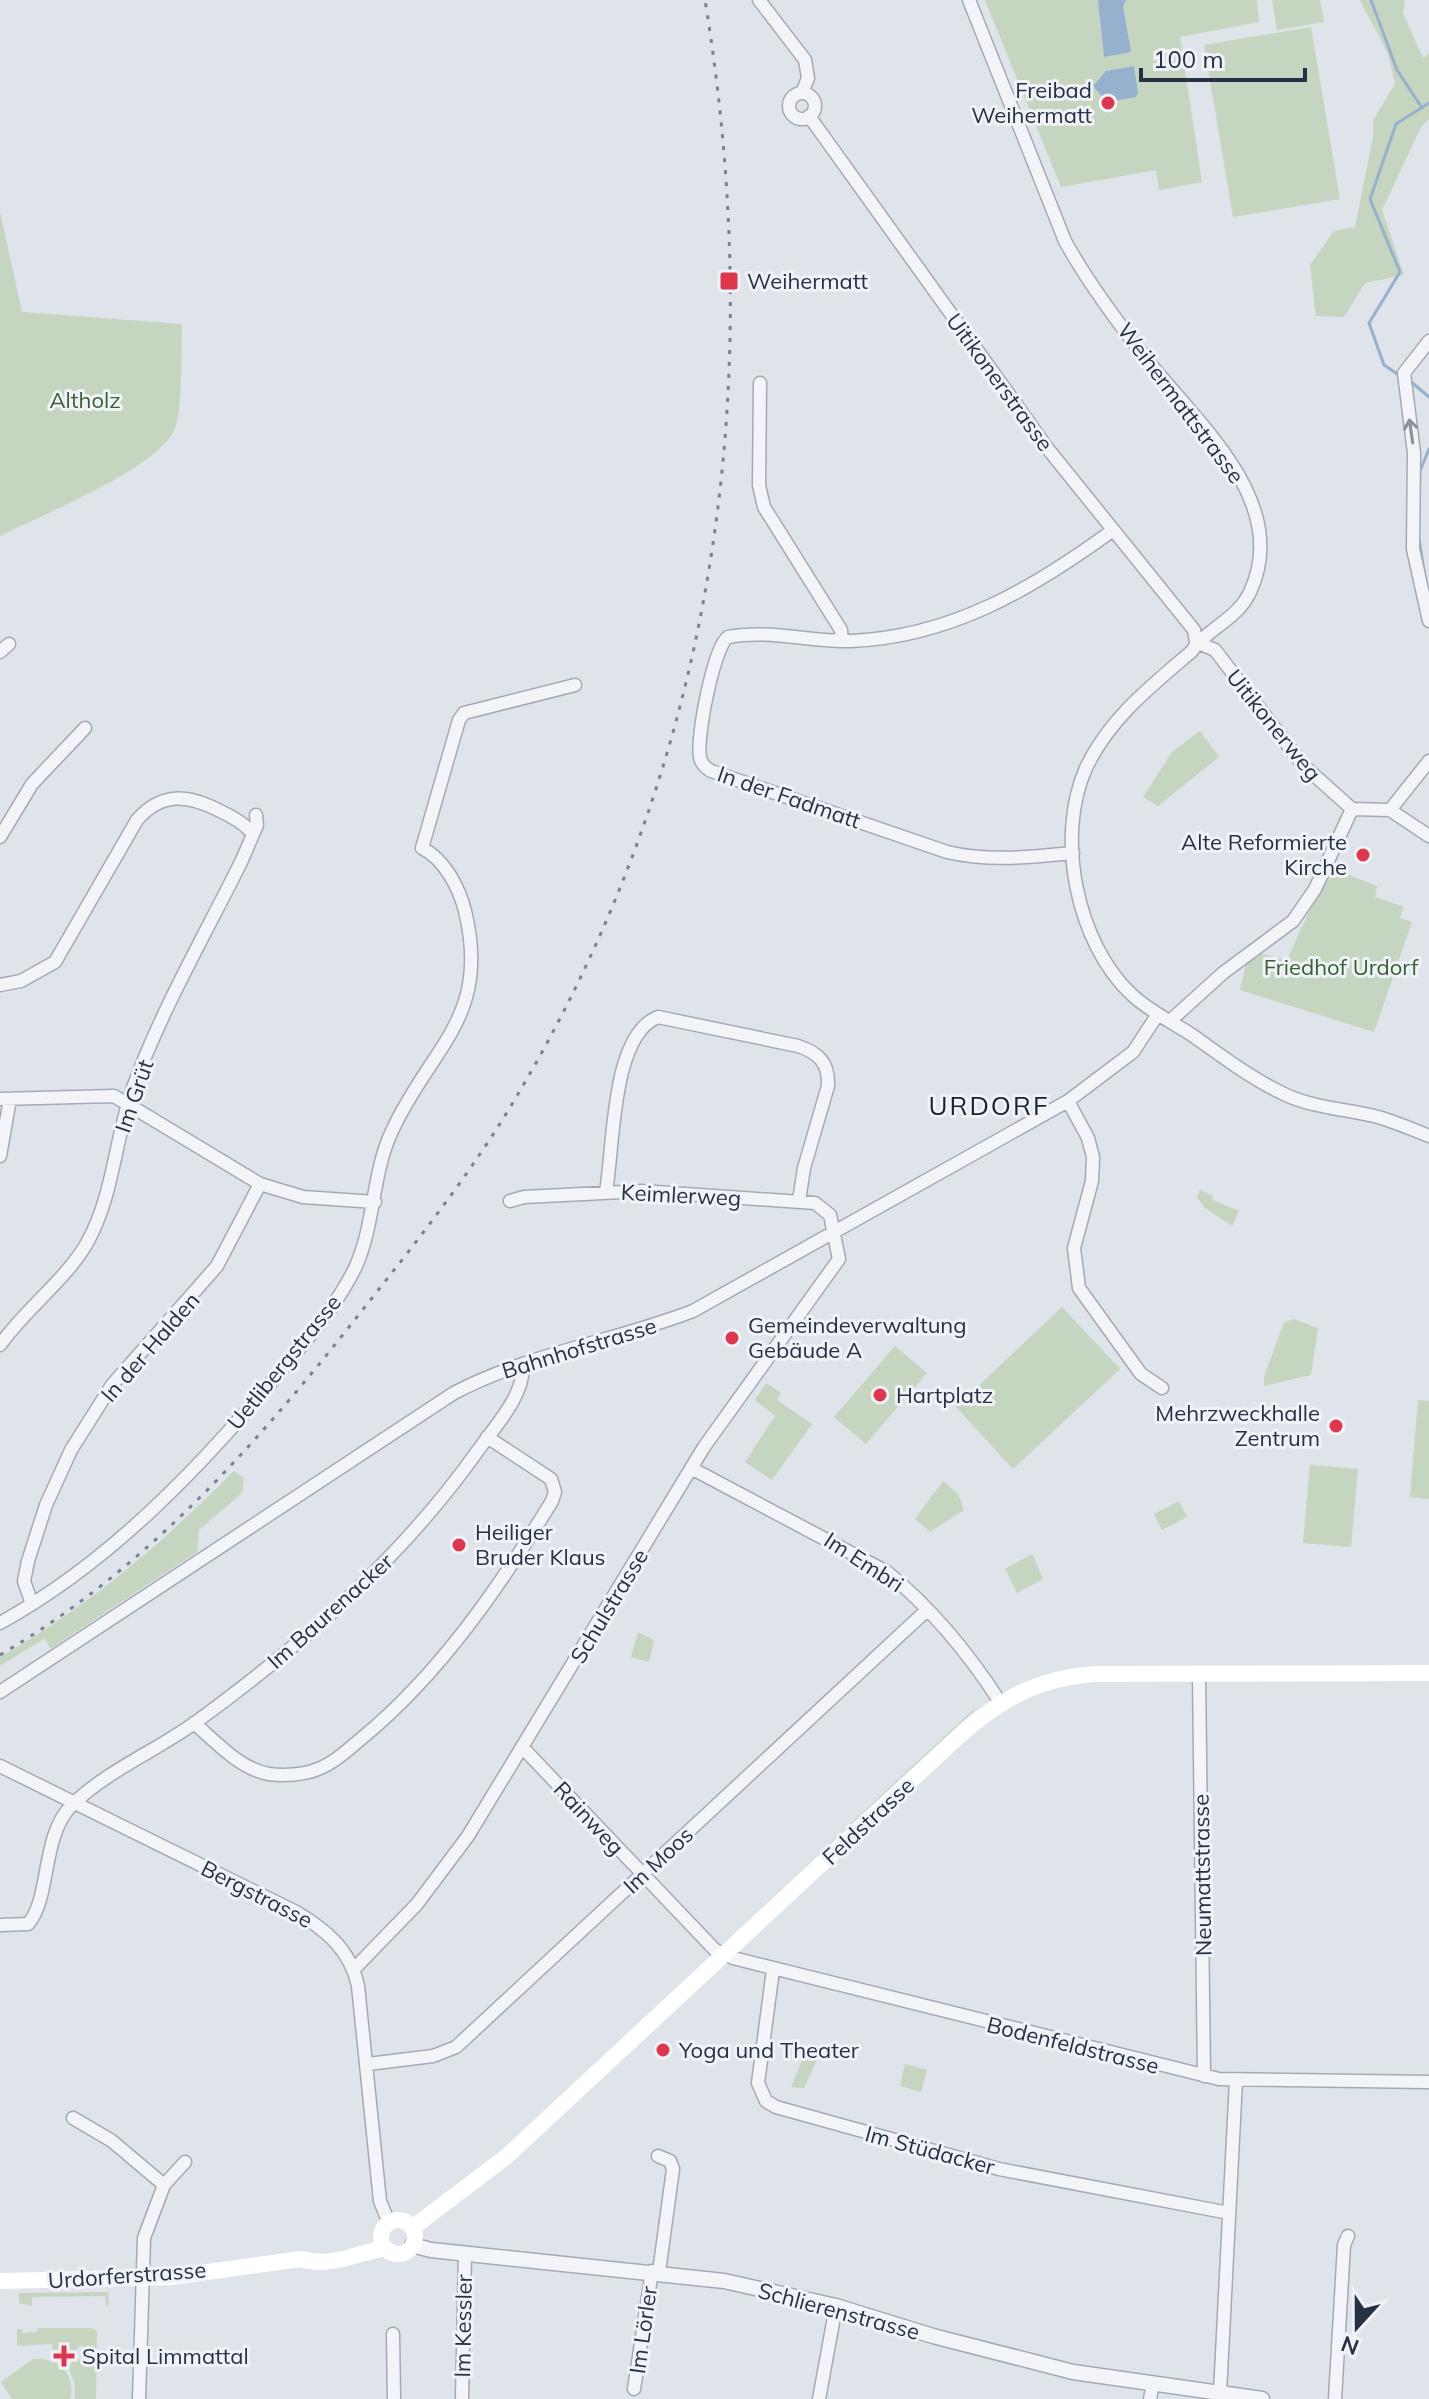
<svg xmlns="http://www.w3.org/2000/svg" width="1429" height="2399" viewBox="0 0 1429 2399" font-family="Mulish,sans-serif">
<rect width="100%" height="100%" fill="#dfe3ea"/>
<path fill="#c5d5c0" d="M985,0h272l2,22 -79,15 22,145 -43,8 -3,-20 -95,17z
M1272,0h48l4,22 -47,8z
M1360,0h45l-2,13 20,45 6,-4v65l-8,8 -39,83 22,65 -39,8 -21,34 -28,-1 -6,-51 24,-34 21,-4 18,-90v-17l22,-36 -7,-30z
M1311,27l29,172 -107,18 -29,-172z
M0,212l22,100 160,12c-1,26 1,82 -7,104 -15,40 -134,87 -175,108z
M1200,731l19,26 -61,49 -15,-9 29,-45z
M1329,867l48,19 -2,11 29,10 -4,11 12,4 -38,110 -134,-42 6,-26 16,-10 25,6z
M1200,1190l13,6 -1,4 27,11 -7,15 -28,-19 -7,-10z
M1062,1307l58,62 -107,100 -57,-62z
M1293,1319l25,9 -7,47 -47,11v-10l20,-53z
M895,1346l32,27 -61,71 -32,-27z
M766,1383l15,10 -4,7 35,24 -40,56 -27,-18 30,-46 -20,-16z
M1418,1400l11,1v98l-19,-2z
M1310,1465l48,4 -7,78 -48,-4z
M234,1471l10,7 -2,15 -43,37 -2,22 -147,97 -5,-11 -45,28v-9c88,-50 163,-114 234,-186z
M943,1481l15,13 6,16 -34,22 -15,-13z
M1179,1501l8,16 -25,13 -8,-16z
M1032,1554l11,25 -26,14 -12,-24z
M638,1632l16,8 -5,22 -18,-5z
M975,1710l-232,213 229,-212z
M803,2058l14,2 -13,28 -13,-1z
M905,2064l22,6 -6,22 -21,-6z
M108,2292l1,13h-3l-1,-9 -73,1v9l-13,-3v-10z
M38,2328h54l5,3 -1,68h-21v-15l-7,-17 8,-9 7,3 7,-8 -9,-8 -5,5h-23l-1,-6 -35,2v-17h5v4l15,-1z
M33,2359c24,-2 44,15 37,40h-58l-11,-17z"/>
<path fill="#96b1ce" d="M1098,0h28l-3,6 8,46 -27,5z
M1134,66l4,27 -2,4 -29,5 -14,-16 13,-15z"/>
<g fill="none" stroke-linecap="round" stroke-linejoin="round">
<path stroke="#96b1ce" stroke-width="3" d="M1371,0l26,70 25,38
M1402,377l-18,-12 -15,-42 31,-51 -30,-73 26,-75 33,-21
M1409,380l20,17
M1419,496l1,-25 9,-22
M1419,539l5,32"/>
<g stroke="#a4aab5" stroke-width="15">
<path id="minor" d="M759,0l46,60 3,18 -6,15
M969,0l96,241c23,42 53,82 83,120 49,62 144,142 102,231 -13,28 -43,36 -59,60 -40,34 -82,67 -105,116 -31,69 -9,175 45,226 18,17 41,28 61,41 30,21 58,43 92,59 29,14 62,15 94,23 17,5 34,12 51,19
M789 106a13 13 0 1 1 26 0a13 13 0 1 1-26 0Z
M809,116l239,333 146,181 2,12
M1429,341l-25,32 10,80 -1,96 16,72
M760,383l-1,102 5,22 77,123 1,11
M1196,642l19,8 88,115 49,44
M0,652l9,-8
M1390,810l39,-49
M0,837l32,-53 53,-56
M1073,853c-42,4 -84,9 -126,-1l-236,-81c-5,-3 -10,-7 -11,-14 -4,-19 14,-111 28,-120 39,-8 83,5 123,4 100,-4 183,-53 262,-111
M0,985l21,-4 34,-19 82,-142c25,-29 52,-25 83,-9 11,5 23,11 31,21
M1170,1021l53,-48 70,-52 22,-32 37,-80 38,1 39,26
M0,1099l114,-3 146,88 43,13 72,5
M1068,1101l20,37 5,19 -1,24 -18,67 5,40 62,86 21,14
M0,1156l10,-57
M606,1191c8,-44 5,-156 52,-174l140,29c21,7 31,17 30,40l-24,82 -5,33
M0,1345c26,-37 64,-63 87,-102 27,-48 28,-107 47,-158 28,-76 72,-152 108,-225l15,-35 -1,-10
M691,1468l196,104c44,36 82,82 113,130
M32,1604l-8,-23 4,-20 18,-56 25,-55 41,-65 105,-119 43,-82
M0,1623c109,-60 200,-155 278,-249 28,-34 59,-68 78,-108 19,-43 16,-93 36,-135 39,-85 99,-113 73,-220 -6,-24 -21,-52 -43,-63l37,-128 5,-7 111,-28
M1199,1674l5,402
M0,1692l454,-299c74,-39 161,-52 239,-82l375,-210 65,-49 25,-38
M194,1723c22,19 46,46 75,51 15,2 35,1 49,-5 16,-6 31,-20 44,-31 78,-64 138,-152 190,-237l3,-9 -4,-13 -64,-42
M523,1748l192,202 18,8 486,121 210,3
M0,1766l296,146c30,18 54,37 62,74l22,215 9,22
M0,1925l28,-1c23,-26 13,-87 43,-118 35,-35 85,-55 125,-84 107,-78 206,-164 283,-273 17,-24 45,-53 44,-84
M354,1969l63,-65 51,-68 236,-389 135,-188 -9,-44 -15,-12 -173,-12 -118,6 -14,4
M773,1970l-15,113 8,18 10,6 223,62 230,44
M368,2064l65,-8 23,-9 471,-437
M73,2118l39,23 52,44
M658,2156l12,5 3,8 -14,103
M393,2334l1,65
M634,2389l18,-118
M1220,2393l16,-313
M139,2399l5,-161 20,-53 21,-23
M462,2399l3,-146
M819,2399l17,-93
M1150,2399l3,-15
M1335,2399l9,-154 4,-9"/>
</g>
<g stroke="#a4aab5" stroke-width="17">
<path id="tertiary" d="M412,2245l19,5 293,31 112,25 97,30 140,36 189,27"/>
</g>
<use href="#minor" stroke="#f3f4f8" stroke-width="12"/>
<use href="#tertiary" stroke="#f3f4f8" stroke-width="14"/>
<path stroke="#fff" stroke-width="16" d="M381 2237a17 17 0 1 1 34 0a17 17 0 1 1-34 0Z
M412,2228l94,-71 452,-420c42,-38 80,-59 137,-63l334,-1
M0,2281l171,-4 130,-18c29,9 56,-6 84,-11"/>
<path stroke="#778295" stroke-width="3" stroke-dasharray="4 8" stroke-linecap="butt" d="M0,1655c143,-84 251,-204 353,-333 53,-67 107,-134 153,-208 209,-341 263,-722 199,-1114"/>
</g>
<defs><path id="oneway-shaft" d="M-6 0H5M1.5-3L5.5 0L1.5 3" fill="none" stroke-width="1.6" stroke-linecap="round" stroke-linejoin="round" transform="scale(2)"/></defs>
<use stroke="#8c929e" href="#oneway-shaft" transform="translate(1411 431) rotate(-98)"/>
<g fill="#dc374e" stroke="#eff2f7" stroke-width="3">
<circle cx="1108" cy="103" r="8"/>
<rect x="719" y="271" width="20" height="20" rx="4"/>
<circle cx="1363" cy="855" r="8"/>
<circle cx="732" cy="1338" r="8"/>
<circle cx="880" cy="1395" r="8"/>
<circle cx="1336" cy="1426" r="8"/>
<circle cx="459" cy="1545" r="8"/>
<circle cx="663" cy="2050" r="8"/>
<path d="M60 2344h8v8h8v8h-8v8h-8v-8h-8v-8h8z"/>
</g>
<g text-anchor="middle" stroke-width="6" stroke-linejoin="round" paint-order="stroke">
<g font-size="22" fill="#263143" stroke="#eff2f7" text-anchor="start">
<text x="1092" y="98" text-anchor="end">Freibad<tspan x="1092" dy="25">Weihermatt</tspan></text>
<text x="747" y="289">Weihermatt</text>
<text x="1347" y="850" text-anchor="end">Alte Reformierte<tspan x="1347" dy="25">Kirche</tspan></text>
<text x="748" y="1333">Gemeindeverwaltung<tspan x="748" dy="25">Gebäude A</tspan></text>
<text x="896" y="1403">Hartplatz</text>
<text x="1320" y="1421" text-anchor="end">Mehrzweckhalle<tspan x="1320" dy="25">Zentrum</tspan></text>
<text x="475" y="1540">Heiliger<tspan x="475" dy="25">Bruder Klaus</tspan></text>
<text x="679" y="2058">Yoga und Theater</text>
<text x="82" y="2364">Spital Limmattal</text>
</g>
<g font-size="22" fill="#263143" stroke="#eff2f7">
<text transform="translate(1000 382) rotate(54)" y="8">Uitikonerstrasse</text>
<text transform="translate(1181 403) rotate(53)" y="8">Weihermattstrasse</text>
<text transform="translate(1274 725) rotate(51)" y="8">Uitikonerweg</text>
<text transform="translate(789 797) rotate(19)" y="8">In der Fadmatt</text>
<text transform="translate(134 1096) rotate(-71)" y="8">Im Grüt</text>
<text transform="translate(681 1195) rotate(3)" y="8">Keimlerweg</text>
<text transform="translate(150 1347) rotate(-49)" y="8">In der Halden</text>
<text transform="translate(579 1348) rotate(-17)" y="8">Bahnhofstrasse</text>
<text transform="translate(284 1362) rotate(-51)" y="8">Uetlibergstrasse</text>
<text transform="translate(864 1562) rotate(33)" y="8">Im Embri</text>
<text transform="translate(609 1606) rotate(-59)" y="8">Schulstrasse</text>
<text transform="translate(330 1611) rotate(-42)" y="8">Im Baurenacker</text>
<text transform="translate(589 1818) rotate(47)" y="8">Rainweg</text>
<text transform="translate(868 1821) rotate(-43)" y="8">Feldstrasse</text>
<text transform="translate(658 1860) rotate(-43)" y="8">Im Moos</text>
<text transform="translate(1202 1875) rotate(-91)" y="8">Neumattstrasse</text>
<text transform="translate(257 1894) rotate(27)" y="8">Bergstrasse</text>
<text transform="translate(1073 2045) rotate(14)" y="8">Bodenfeldstrasse</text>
<text transform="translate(930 2150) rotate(15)" y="8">Im Stüdacker</text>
<text transform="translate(127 2275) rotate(-4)" y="8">Urdorferstrasse</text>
<text transform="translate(839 2311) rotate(15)" y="8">Schlierenstrasse</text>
<text transform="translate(463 2326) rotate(-89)" y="8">Im Kessler</text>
<text transform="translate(643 2330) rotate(-82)" y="8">Im Lörler</text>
</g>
<g font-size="22" fill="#3a6032" stroke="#eff2f7">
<text x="85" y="408">Altholz</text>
<text x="1341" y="975">Friedhof Urdorf</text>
</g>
<g font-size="26" letter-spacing="2" fill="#192234" stroke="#eff2f7">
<text x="989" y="1115">URDORF</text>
</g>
</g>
<g transform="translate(1357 2327) rotate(201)" stroke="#eff2f7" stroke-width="6" paint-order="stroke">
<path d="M0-6L14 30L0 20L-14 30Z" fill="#263143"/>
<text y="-12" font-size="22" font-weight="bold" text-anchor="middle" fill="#263143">N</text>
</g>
<path d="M1141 68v12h164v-12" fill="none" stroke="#263143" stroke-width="4"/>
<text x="1153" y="68" font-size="24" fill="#263143" stroke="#eff2f7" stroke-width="6" paint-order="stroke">100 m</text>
</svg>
